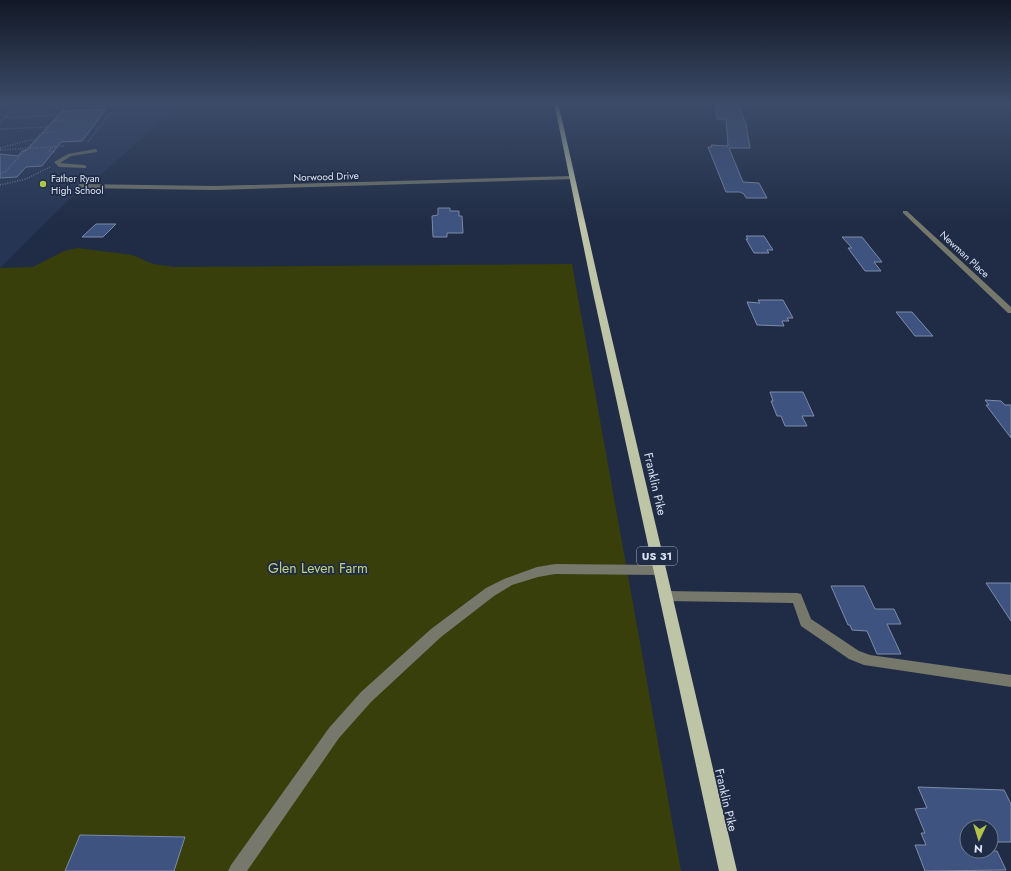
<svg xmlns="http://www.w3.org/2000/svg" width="1011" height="871" viewBox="0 0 1011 871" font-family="Jost,sans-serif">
<rect width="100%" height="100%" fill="#202c45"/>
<path fill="#263554" d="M0,102h182l-88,79 -14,5 -7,10 -73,72z"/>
<path fill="#383f0b" d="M78,248l54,7 21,9 21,3 398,-3 109,607h-681v-603l33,-1 31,-16z"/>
<path fill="#3e5380" stroke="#7c8caa" d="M716,105l23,2 7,17 4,24h-21l14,34 16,1 8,15h-21l-2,-4 -4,-2h-14l-18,-45h4l-1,-2 17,1 -2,-27h-9z
M106,109l-24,32 -21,1 -19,24 -16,1 -9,10 -17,1v-24l18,2 4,-5 5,-1 36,-39z
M438,208h12v3h9v5h3l1,17h-16v4h-14l-1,-21 6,-1z
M96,224h20l-13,13h-21z
M746,236h18l9,14h-6l2,3h-15l-8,-14h2z
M842,237h20l20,25h-8l7,9h-16l-17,-23h4z
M758,300h25l10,18h-6l2,3h-7l2,5 -27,-1 -10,-23 13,1z
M896,312h16l21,24h-18z
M770,392h33l11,24h-12l5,10h-22l-4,-10h-4l-6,-15h2z
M985,400l16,1 4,4h6v33l-25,-33h3z
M986,583h25v38z
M831,586h33l11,23h19l7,15h-14l14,30h-24l-10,-23 -15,-1 -2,-5h-2z
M918,787l86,3 7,14v38h-20v-15h-24v24h30l9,19 -81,1 -10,-26h11l-5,-12h4l-10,-24 12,-1z
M80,835l105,2 -11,34h-109z"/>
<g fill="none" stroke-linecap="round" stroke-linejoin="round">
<path stroke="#727d92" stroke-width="1.5" stroke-dasharray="1 1.5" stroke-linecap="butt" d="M124,104l16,-2
M17,105l5,-3
M11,111l60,-4
M0,115h7
M4,118l53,-3
M53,121l15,-1
M0,122l18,-18 -14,-2
M0,129l47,-2
M42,133l14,-1 1,-2
M88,142l23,-30
M0,148l34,-9
M51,148l-3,3 8,1
M0,150l65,-4
M0,173l5,-1 59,-63
M0,185l26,-6 24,-12"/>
<path fill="#75786a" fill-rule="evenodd" d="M78,102h5l-4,3 -2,-1z
M201,102h54l-2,1h-50z
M110,103l2,2 -20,3 -2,-1z
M95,149l2,1v2l-26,4 -11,7 24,2 2,1v2l-27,-1 -5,-5 14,-8z
M572,176l3,2 -1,1 -360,11 -134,-2 -3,-2 3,-2 134,2z
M903,211h4l104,96v6h-3l-105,-100z
M555,564l105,1 4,2 2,3 -2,3 -4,2 -105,-1 -17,3 -26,8 -18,11 -53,41 -70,65 -32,36 -92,133h-19l3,-6 98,-137 32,-36 70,-63 55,-41 18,-9 33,-12z
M665,591l132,2 4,1 10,25 48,32 11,4 141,20v12l-147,-22 -15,-6 -48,-33 -8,-23 -128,-2 -4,-1 -2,-4 2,-4z"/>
<path fill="#bec4a6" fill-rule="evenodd" d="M554,102h4l42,186 137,583h-18l-127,-583z"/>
</g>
<linearGradient id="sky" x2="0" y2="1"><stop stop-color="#121826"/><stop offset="0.46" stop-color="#3c4b68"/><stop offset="1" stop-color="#3c4b68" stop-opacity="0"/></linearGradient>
<rect width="1011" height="224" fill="url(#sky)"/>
<circle fill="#b2c34c" stroke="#202c45" stroke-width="1.5" cx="43" cy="184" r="4"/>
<g text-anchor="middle" stroke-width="3.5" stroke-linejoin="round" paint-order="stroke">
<g font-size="10" fill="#dce4f5" stroke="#202c45">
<text transform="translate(326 176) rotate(-2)" y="4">Norwood Drive</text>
<text transform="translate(965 254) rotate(43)" y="4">Newman Place</text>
</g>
<g font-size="10" fill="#dce4f5" stroke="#202c45" text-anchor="start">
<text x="51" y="182">Father Ryan<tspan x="51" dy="12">High School</tspan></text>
</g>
<rect fill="#202c45" stroke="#a4adc0" stroke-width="1" x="637" y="547" width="40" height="18" rx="3"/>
<g font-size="11" font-weight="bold" fill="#dce4f5">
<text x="657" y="560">US 31</text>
</g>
<g font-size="12" fill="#dce4f5" stroke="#202c45">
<text transform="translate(655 484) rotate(77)" y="4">Franklin Pike</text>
<text transform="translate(726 800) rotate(77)" y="4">Franklin Pike</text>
</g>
<g font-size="14" fill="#c2d07d" stroke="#202c45">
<text x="318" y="573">Glen Leven Farm</text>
</g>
</g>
<g transform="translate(979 839) rotate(184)"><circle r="19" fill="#202c45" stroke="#6b768b"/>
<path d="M0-3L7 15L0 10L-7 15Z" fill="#b2c34c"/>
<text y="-6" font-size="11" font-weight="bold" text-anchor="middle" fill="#dce4f5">N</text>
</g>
</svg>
